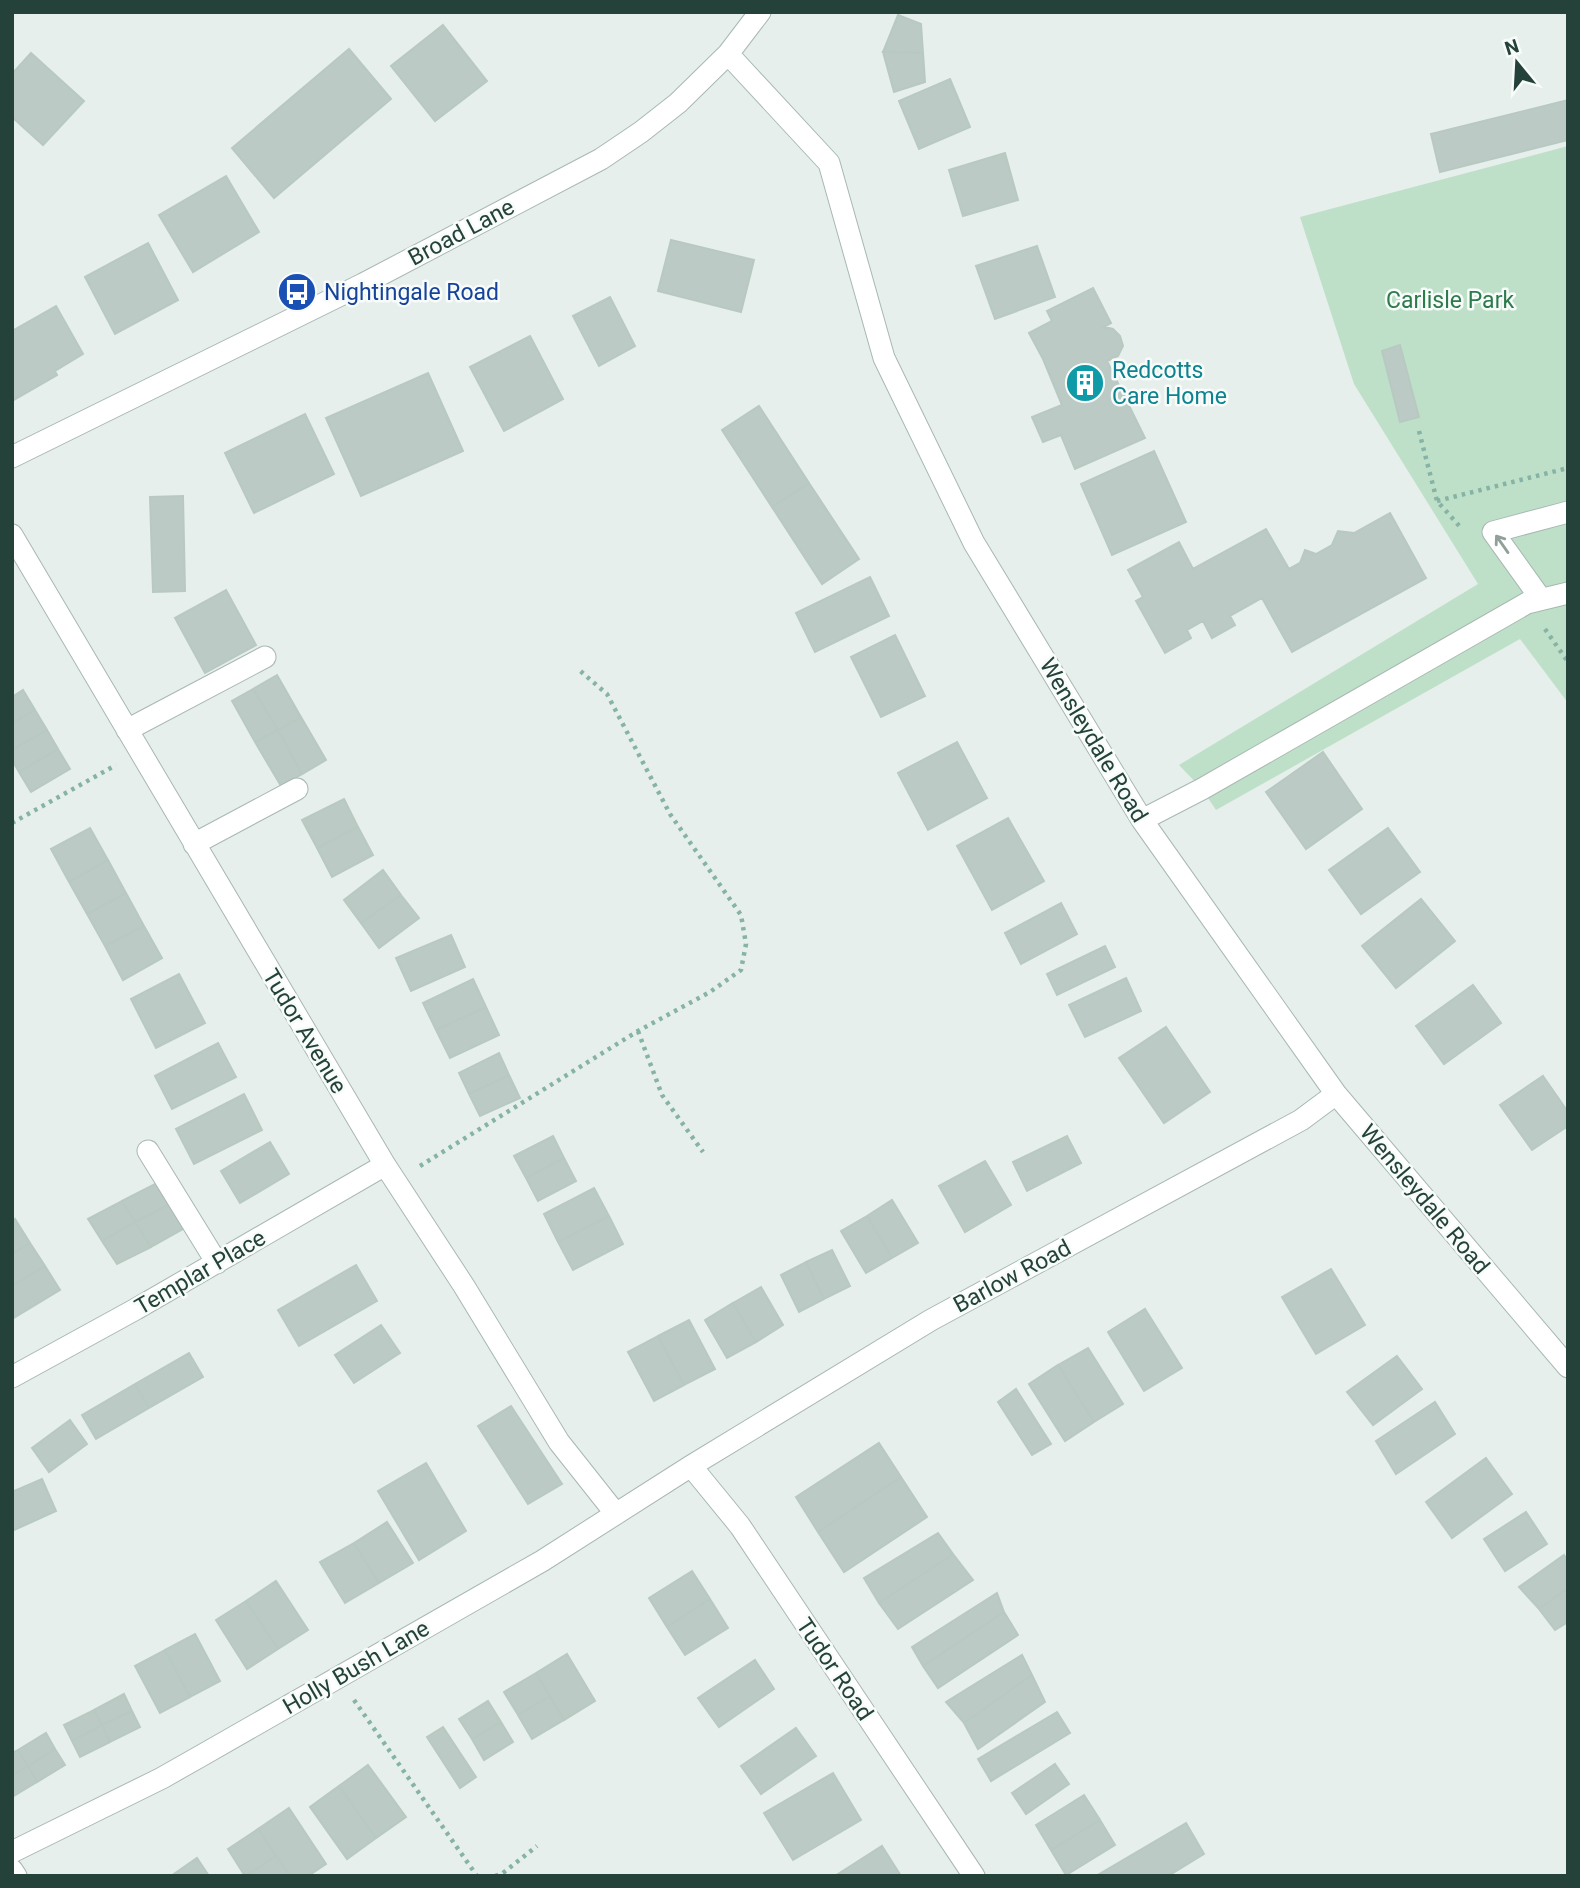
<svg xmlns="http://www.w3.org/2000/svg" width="1580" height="1888" viewBox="0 0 1580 1888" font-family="Roboto,sans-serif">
<rect width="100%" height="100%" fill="#e6efeb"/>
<path fill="#bfe0c8" d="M1568,146v557l-48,-64 -304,171 -14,-21 -23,-24 299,-181 -124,-200 -54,-167z"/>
<path fill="#bbcac4" stroke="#b8c9c2" stroke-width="2" d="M898,15l23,9 2,29 -40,-1z
M443,25l44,56 -52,40 -44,-55z
M349,49l42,50 -117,99 -42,-50z
M883,52l40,1 2,29 -31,10z
M31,53l53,48 -41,44 -31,-28v-43z
M950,79l20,48 -51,22 -20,-48z
M1568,100v40l-128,32 -9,-38z
M1005,153l13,47 -55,16 -14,-46z
M226,176l33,56 -66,40 -34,-57z
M671,240l83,20 -13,52 -83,-21z
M148,243l30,57 -63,34 -30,-57z
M1037,246l18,51 -60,22 -19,-53z
M1093,288l18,35 -7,4 9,2 7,7 3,10 -5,10 -11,5 38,77 -70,31 -14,-34 -18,7 -11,-25 30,-12 -19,-46 -14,-26 23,-12 -5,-10z
M610,297l25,49 -36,20 -26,-50z
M56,306l27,48 -28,17 2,4 -45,26v-70z
M530,336l33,63 -59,32 -34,-64z
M1400,345l19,72 -19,5 -18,-71z
M428,373l35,78 -102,45 -35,-78z
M759,406l50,77 -37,24 -50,-77z
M305,414l29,60 -80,39 -29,-60z
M1154,451l32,71 -74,33 -31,-71z
M809,483l50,76 -37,25 -50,-77z
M183,496l2,95 -32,1 -3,-95z
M1390,513l36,65 -134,74 -30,-54 -32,18 5,9 -23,13 -9,-17 -16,9 4,8 -26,15 -29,-52 7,-4 -15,-27 51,-28 14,27 73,-40 23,40 11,-6 5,-13 11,4 16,-9 6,-14 16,2z
M870,577l19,39 -74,36 -19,-39z
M226,590l30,55 -51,28 -30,-55z
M895,635l30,61 -44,21 -30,-60z
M277,675l24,42 -23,13 -25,-41z
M253,689l25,41 -23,12 -23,-41z
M23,690l12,20 -23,13v-26z
M35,710l12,20 -35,20v-27z
M301,717l25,43 -24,14 -24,-44z
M47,730l11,19 -39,23 -7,-12v-10z
M278,730l24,44 -21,12 -26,-44z
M957,742l30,56 -59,32 -30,-57z
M58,749l12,20 -39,23 -12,-20z
M1323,752l39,57 -56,40 -40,-57z
M344,799l14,28 -41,21 -15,-28z
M1008,818l36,63 -52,29 -35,-64z
M358,827l15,28 -41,22 -15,-29z
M90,828l18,32 -39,22 -18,-33z
M1388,828l32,44 -59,42 -32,-44z
M108,860l18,33 -39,21 -18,-32z
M383,870l18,25 -40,28 -17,-23z
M126,893l18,33 -39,20 -18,-32z
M401,895l18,23 -40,30 -18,-25z
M1421,899l34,42 -59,47 -34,-42z
M1061,903l16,31 -56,30 -16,-31z
M144,926l18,32 -39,22 -18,-34z
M451,935l14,32 -54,24 -15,-33z
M1105,946l10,21 -58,28 -10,-21z
M179,974l26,49 -49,25 -25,-49z
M1126,978l15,33 -56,26 -16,-32z
M473,979l13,28 -50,23 -13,-27z
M1473,985l28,38 -57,41 -28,-38z
M486,1007l13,28 -49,23 -14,-28z
M1166,1027l44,65 -46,31 -45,-65z
M218,1043l18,34 -64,32 -17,-33z
M499,1053l10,22 -40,19 -10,-21z
M509,1075l11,23 -40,18 -11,-22z
M1543,1076l25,36v14l-36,24 -32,-45z
M244,1094l18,36 -68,34 -18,-35z
M553,1136l11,22 -38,20 -12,-22z
M1067,1136l14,27 -54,28 -14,-29z
M270,1142l19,32 -49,29 -19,-32z
M564,1158l12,23 -38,20 -12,-23z
M985,1161l26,44 -46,27 -26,-46z
M157,1183l13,21 -35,18 -13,-21z
M594,1188l15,28 -51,26 -14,-28z
M892,1200l26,43 -26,15 -25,-42z
M122,1201l13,21 -33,19 -14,-22z
M170,1204l15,24 -34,19 -16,-25z
M609,1216l14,28 -50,26 -15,-28z
M867,1216l25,42 -26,15 -25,-42z
M15,1219l15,24 -18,11v-33z
M135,1222l16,25 -34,17 -15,-23z
M30,1243l15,23 -33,20v-32z
M832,1250l18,36 -26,13 -18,-37z
M806,1262l18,37 -25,13 -18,-37z
M356,1265l21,36 -78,45 -21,-36z
M45,1266l15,24 -48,29v-33z
M1331,1269l34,56 -49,29 -34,-57z
M761,1287l22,38 -27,17 -23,-39z
M733,1303l23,39 -29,16 -22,-38z
M1145,1309l37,59 -38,23 -36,-59z
M689,1320l26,49 -31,16 -26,-49z
M381,1325l19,28 -46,30 -19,-28z
M658,1336l26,49 -30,16 -26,-49z
M1088,1348l35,56 -29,18 -36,-57z
M189,1353l14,24 -54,31 -14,-24z
M1397,1356l25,33 -49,36 -26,-33z
M1058,1365l36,57 -29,19 -36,-57z
M135,1384l14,24 -53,31 -14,-24z
M1016,1389l35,55 -19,11 -34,-53z
M1435,1402l20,32 -59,40 -20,-33z
M511,1406l51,78 -34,20 -50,-78z
M70,1420l17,24 -38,28 -17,-24z
M879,1443l22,34 -83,55 -22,-35z
M1486,1458l26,36 -60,44 -26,-36z
M426,1463l40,68 -47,29 -41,-69z
M901,1477l26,40 -83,55 -26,-40z
M42,1479l14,32 -44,20v-39z
M1526,1512l21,32 -42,27 -21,-32z
M387,1522l26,41 -34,20 -25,-40z
M938,1533l15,21 -74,49 -15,-25z
M354,1543l25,40 -34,20 -25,-41z
M953,1554l20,26 -75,49 -19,-26z
M1564,1555l4,6v27l-29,21 -20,-22z
M692,1571l18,28 -43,28 -18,-29z
M276,1581l32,49 -30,19 -32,-48z
M1568,1588v34l-13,8 -16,-21z
M997,1593l7,19 -81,54 -11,-19z
M710,1599l18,29 -43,27 -18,-28z
M246,1601l32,48 -31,20 -31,-49z
M1004,1612l14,23 -80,53 -15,-22z
M195,1634l25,47 -30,16 -25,-47z
M165,1650l25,47 -30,16 -25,-47z
M567,1654l28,47 -31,19 -28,-47z
M1022,1655l10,20 -68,48 -18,-21z
M755,1660l19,29 -55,38 -21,-29z
M536,1673l14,23 -32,19 -14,-23z
M1032,1675l13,27 -67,47 -14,-26z
M124,1694l8,17 -30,14 -8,-15z
M550,1696l14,24 -32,19 -14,-24z
M488,1701l13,21 -29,17 -13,-20z
M94,1710l8,15 -30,16 -8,-16z
M132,1711l8,16 -30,15 -8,-17z
M1057,1712l13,21 -79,48 -13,-22z
M501,1722l12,20 -29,18 -12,-21z
M102,1725l8,17 -30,15 -8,-16z
M443,1727l33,50 -16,11 -33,-51z
M796,1728l20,28 -55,38 -20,-28z
M46,1733l9,16 -27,17 -10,-16z
M55,1749l10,16 -28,17 -9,-16z
M18,1750l10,16 -16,9v-22z
M1055,1764l14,20 -43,30 -14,-21z
M368,1765l38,52 -30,21 -37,-52z
M28,1766l9,16 -25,15v-22z
M833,1773l28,47 -68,40 -29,-47z
M339,1786l37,52 -29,21 -37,-52z
M1084,1795l16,25 -49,30 -15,-25z
M289,1808l37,56 -18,12h-18l-32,-47z
M1100,1820l15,25 -49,30 -15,-25z
M1186,1823l18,31 -36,22h-72z
M258,1829l18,27 -31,20 -17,-27z
M882,1846l19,30h-66z
M276,1856l14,20h-43z
M197,1858l12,18h-38z"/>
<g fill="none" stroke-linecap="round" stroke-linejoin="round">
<g stroke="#a8b8b2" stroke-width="23">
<path id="minor" d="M728,54l101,109 55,195 90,185 168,277 194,274 232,273
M12,457l351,-173 238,-125 40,-27 37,-29 50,-49 32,-42
M12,535l373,630 79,121 95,156 57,72
M1541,599l-48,-67 75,-20
M127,730l138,-73
M1142,820l60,-31 325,-186 41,-10
M194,844l103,-55
M148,1151l69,112
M12,1377l124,-68 249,-144
M691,1466l49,60 234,350
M12,1852l150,-74 37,-21 343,-196 149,-95 240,-146 370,-200 35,-26
M12,1870l4,6"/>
</g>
<path stroke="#86b3a5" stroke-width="4.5" stroke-dasharray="3.5 5" stroke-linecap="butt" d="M1419,431l18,70 25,28
M1437,501l131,-33
M1545,629l23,33
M12,823l104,-58
M638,1031l24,64 41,57
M420,1166l218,-135 72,-39 31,-22 5,-26 -5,-29 -71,-101 -63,-120 -29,-25
M354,1700l123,176
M495,1876l8,-3 34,-27"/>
<use href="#minor" stroke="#fff" stroke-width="21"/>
</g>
<defs><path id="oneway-shaft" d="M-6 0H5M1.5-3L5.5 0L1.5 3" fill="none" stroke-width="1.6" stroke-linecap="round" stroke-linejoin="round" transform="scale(1.75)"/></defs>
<use stroke="#92a09c" href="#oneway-shaft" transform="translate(1502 544) rotate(-125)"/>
<defs>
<g id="bus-disc" transform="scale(2.0125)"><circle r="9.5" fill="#1a4fb4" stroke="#f7fbf9"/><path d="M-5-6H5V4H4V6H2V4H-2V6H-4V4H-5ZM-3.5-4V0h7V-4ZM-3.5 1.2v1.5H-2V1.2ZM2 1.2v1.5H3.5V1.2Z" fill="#fff"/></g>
<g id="building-disc" transform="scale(2.0125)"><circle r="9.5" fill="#0f9aa8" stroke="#f7fbf9"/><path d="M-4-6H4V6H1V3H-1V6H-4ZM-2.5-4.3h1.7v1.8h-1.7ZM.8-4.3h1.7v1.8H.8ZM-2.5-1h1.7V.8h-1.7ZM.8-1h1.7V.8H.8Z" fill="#fff"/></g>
</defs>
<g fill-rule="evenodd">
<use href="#bus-disc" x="297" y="292"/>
<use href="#building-disc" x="1085" y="383"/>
</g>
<g text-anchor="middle" stroke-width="5" stroke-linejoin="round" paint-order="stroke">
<g font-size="23" fill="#24423a" stroke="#f7fbf9">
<text transform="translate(461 232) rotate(-28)" y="8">Broad Lane</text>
<text transform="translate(1094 740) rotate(59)" y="8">Wensleydale Road</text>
<text transform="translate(305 1031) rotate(59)" y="8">Tudor Avenue</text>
<text transform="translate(1425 1199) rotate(50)" y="8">Wensleydale Road</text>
<text transform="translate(200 1272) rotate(-30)" y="8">Templar Place</text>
<text transform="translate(1012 1276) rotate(-28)" y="8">Barlow Road</text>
<text transform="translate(356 1667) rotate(-30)" y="8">Holly Bush Lane</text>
<text transform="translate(835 1669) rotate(56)" y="8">Tudor Road</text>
</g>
<g font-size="23" fill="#164399" stroke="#f7fbf9" text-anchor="start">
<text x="324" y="300">Nightingale Road</text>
</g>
<g font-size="23" fill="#2d7a4b" stroke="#f7fbf9">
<text x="1450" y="308">Carlisle Park</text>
</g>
<g font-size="23" fill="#0d838f" stroke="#f7fbf9" text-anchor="start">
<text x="1112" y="378">Redcotts<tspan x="1112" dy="26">Care Home</tspan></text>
</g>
</g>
<rect width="1580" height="1888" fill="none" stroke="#24423a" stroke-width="28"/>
<g transform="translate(1517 63) rotate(342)" stroke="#f7fbf9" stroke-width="5" paint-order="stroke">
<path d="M0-5L12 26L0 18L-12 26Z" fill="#24423a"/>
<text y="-10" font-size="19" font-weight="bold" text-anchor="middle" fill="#24423a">N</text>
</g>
</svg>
